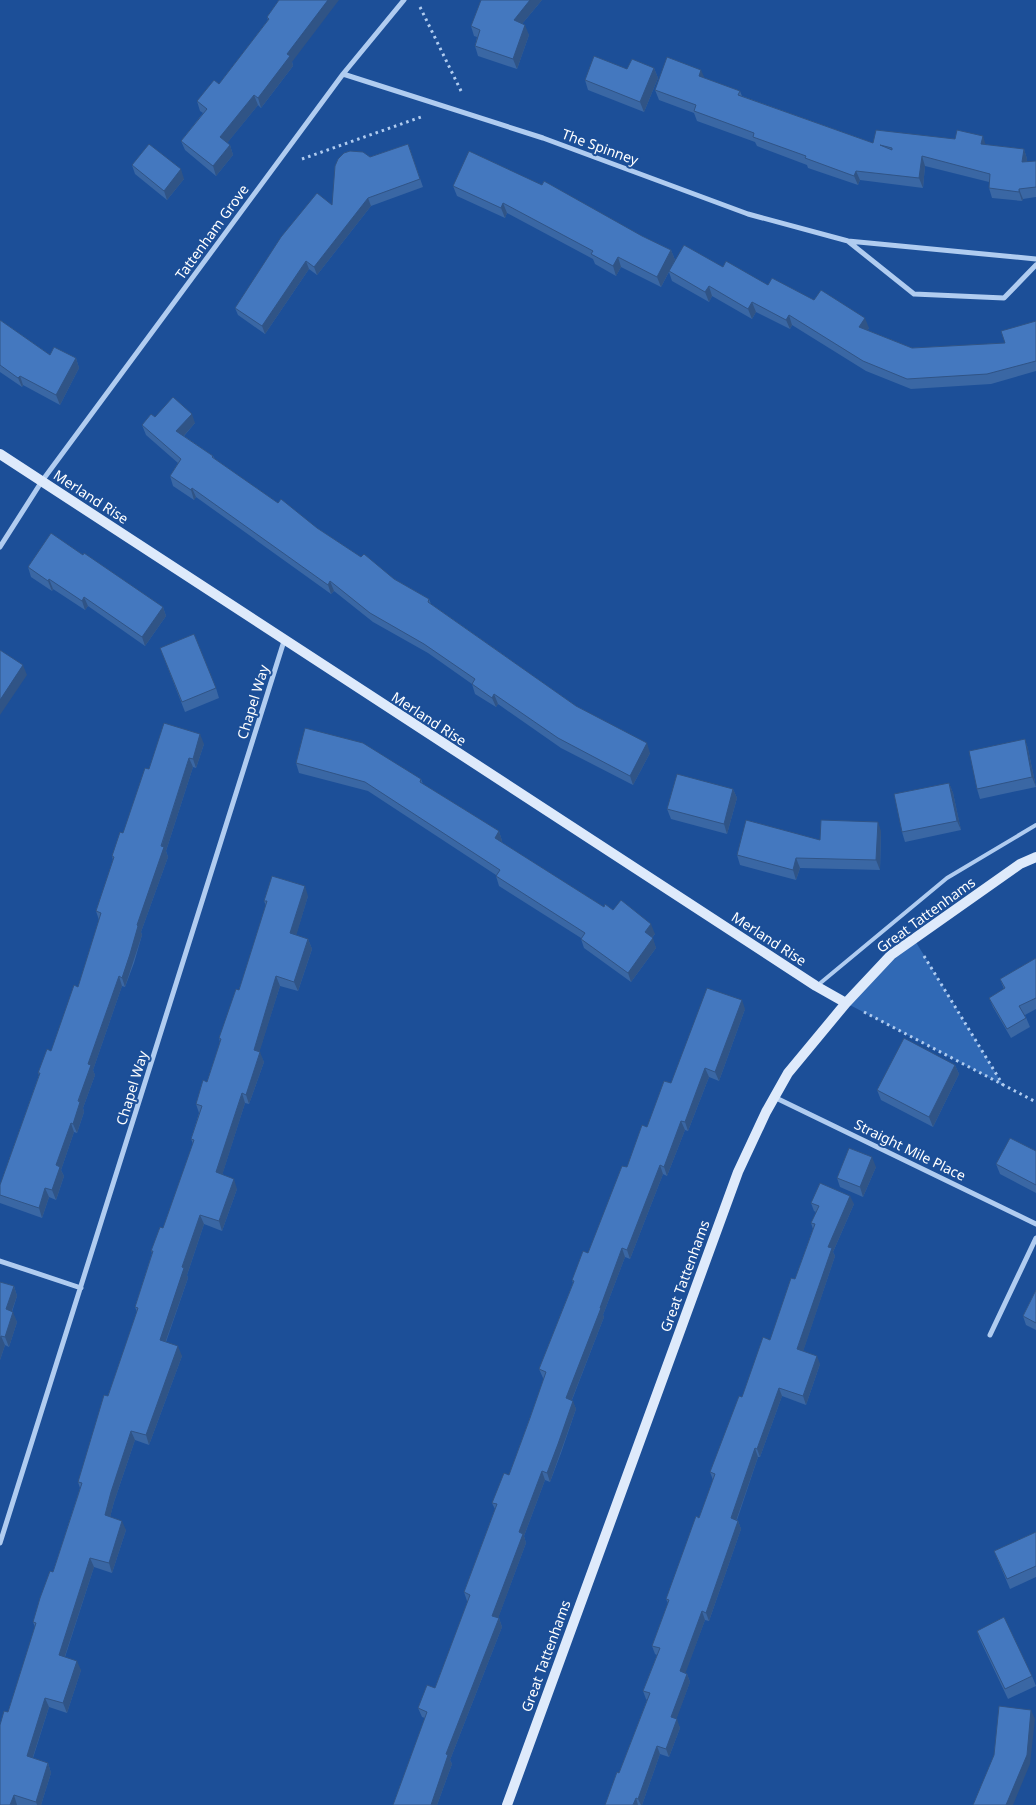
<svg xmlns="http://www.w3.org/2000/svg" width="1036" height="1805" viewBox="0 0 1036 1805" font-family="'Noto Sans',sans-serif">
<rect width="100%" height="100%" fill="#1c4f98"/>
<path fill="#3069b5" d="M914,939l89,146 -157,-82z"/>
<g fill="none" stroke-linecap="round" stroke-linejoin="round">
<path stroke="#b0ccf0" stroke-width="3" stroke-dasharray="2.5 4" stroke-linecap="butt" d="M420,7l42,86
M302,159l119,-42
M924,956l79,129
M864,1012l172,90"/>
<path stroke="#b0ccf0" stroke-width="4" d="M818,985l129,-107 89,-53"/>
<path stroke="#b0ccf0" stroke-width="5" d="M343,74l200,64 205,76 100,27 188,18
M849,242l65,52 90,4 32,-33
M0,547l42,-66 301,-407 61,-74
M774,1097l262,127
M0,1261l81,27
M990,1335l46,-97
M0,1543l284,-902"/>
<path stroke="#deeafb" stroke-width="10" d="M0,454l816,532 30,17
M507,1805l231,-633 28,-60 22,-39 58,-70 45,-48 129,-91 16,-7"/>
</g>
<path fill="#3a67a4" d="M279,0l14,66 -32,42 -3,-3 -31,38 3,2 3,10 -17,21 -31,-26 -4,-9 22,-28 -3,-2 -3,-10 22,-17 49,-64 -1,-3z
M542,0l-20,24 7,11 -12,34 -39,-13 -3,-10 2,-9 -3,-1 -3,-10z
M654,68l4,10 -14,34 -56,-22 -3,-10 42,-11z
M704,78l36,13 2,5 131,47 113,2 38,4 3,10v3l9,-1v36l-13,2 -1,2 -30,-3 -3,-10v-6l-64,-16 -2,22 -63,-8 -2,5 -50,-17 -1,-3 -50,-19 -2,-4 -58,-21 -3,-8 -35,-13 -4,-10z
M408,144l15,43 -52,19 -54,69 -8,-6 -44,65 -27,-19 -3,-7 97,-103 38,-48z
M132,165l52,14 -17,21 -32,-26z
M453,186l189,50 29,14 4,10 48,7 146,61 -2,2 45,18 93,-5 31,-22v50l-45,13 -80,5 -45,-18 -74,-46 -2,4 -34,-17 -4,7 -40,-23 -3,6 -37,-21 -3,-9 -8,15 -40,-20 -5,9 -21,-12 -2,-5 -86,-46 -2,5 -48,-22z
M0,320l50,35 26,3 3,10 -19,37 -37,-20 -1,2 -22,-15z
M155,417l40,6 -11,13 29,20 2,3 63,44 39,25 77,51 35,20 2,5 145,102 74,47 -17,32 -72,-37 -63,-44 -2,3 -21,-13 -3,-10 -44,-31 -55,-31 -39,-31 -3,3 -135,-97 -2,3 -21,-14 -3,-10 8,-13 -32,-28 -4,-10z
M28,567l135,40 3,9 -21,30 -57,-40 -3,4 -32,-21 -1,2 -21,-14z
M164,658l52,30 3,10 -34,14z
M1025,739l3,10 8,38 -56,12 -3,-10z
M204,744l-8,24 -3,-1 -27,84 2,6 -27,75 1,3 -8,28 -9,24 -3,-1 -29,84 2,5 -12,33 1,4 -7,21 -3,-1 -13,38 3,6 -8,24 -7,-3 -7,21 -42,-15v-18l39,-110 -1,-2 13,-22 27,-64 21,-67 -3,-9 17,-51 -1,-4 11,-23 26,-64z
M296,763l125,16 2,5 76,47 3,10 -1,1 103,65 9,3 42,24 -3,4 4,10 -25,34 -47,-34 -3,-9v-1l-82,-52 -3,-10v-1l-128,-84 -69,-18z
M949,783l4,10 8,37 -56,12 -3,-10z
M733,789l4,9 -10,36 -56,-15 -4,-10z
M881,831l-1,39 -80,-2 -4,12 -56,-15 -3,-10 83,-15z
M308,896l-12,39 12,4 4,10 -14,42 -18,-5 -21,66 5,10 -15,42 -4,-1 -23,72 15,14 -15,42 -18,-7 -17,51 1,3 -22,64 16,14 -33,89 -14,-5 -21,62 -4,15 16,13 -14,43 -18,-6 -29,90 16,13 -14,43 -18,-6 -16,51 15,5 3,10 -10,32h-41l8,-93 27,-85 -2,-5 20,-50 27,-84 -2,-6 59,-170 -2,-5 17,-54 -1,-2 12,-23 30,-84 -2,-5 8,-26 -3,-9 11,-22 13,-40 -1,-4 20,-48 27,-84 -2,-5z
M1036,958v51l-11,6 5,12 -19,11 -18,-31 -4,-9 15,-9 -4,-10z
M745,1009l-26,72 -10,-4 -21,54 -3,-1 -18,46 -4,-2 -33,85 -5,-2 -22,58 1,2 -32,83 4,9 -15,44 -11,29 -5,-2 -21,56 2,7 -28,75h1l3,9 -52,133 2,4 -15,41h-44l32,-87 -3,-1 -4,-9 17,-20 33,-87h-1l-3,-9 31,-83 -3,-6 17,-28 35,-96 -1,-1 -4,-9 34,-86 -1,-3 16,-27 39,-86 20,-40 24,-44z
M955,1065l4,9 -26,53 -52,-27 -4,-10z
M1036,1151v42l-36,-19 -4,-10z
M876,1167l-13,30 -23,-10 -3,-9z
M811,1203l43,1 -21,48 2,4 -32,95 17,13 -14,41 -24,-9 -22,61h-2l-21,63 1,1 3,8 -32,92 -4,-1 -20,53 2,1 3,8 -14,37 4,9 -11,29 -9,-3 -18,51h-37l14,-32 28,-73 -1,-1 -3,-8 14,-36 -2,-1 -3,-8 16,-43 -2,-4 33,-81 14,-38 -3,-8 32,-75 28,-57 25,-61 18,-50 -2,-6 5,-11 -2,-1z
M0,1282l14,4 3,10 -5,16 5,10 -8,25 -4,-2 -5,15z
M1036,1290v40l-10,-5 -3,-9z
M1036,1532v45l-26,12 -16,-38z
M977,1631l55,45 4,10 -28,13 -28,-59z"/>
<path fill="#305486" d="M328,0h11l-47,62 1,4 -32,42 -3,-10 29,-44z
M530,0h12l-25,30 -3,-10z
M525,25l4,10 -12,34 -4,-10z
M654,68l4,10 -14,34 -4,-10z
M701,70l4,9 -6,-3z
M254,95l4,10 -34,42 -4,-10z
M983,136l3,10 -5,-2z
M230,145l3,10 -17,21 -3,-10z
M1024,149l3,10 -1,13 -4,-10z
M922,156l3,10 -2,22 -4,-10z
M181,169l3,10 -17,21 -3,-9z
M856,171l4,9 -2,5 -4,-9z
M1019,189l4,10 -1,2 -3,-9z
M368,198l3,8 -54,69 -3,-8z
M503,203l4,10 -2,5 -4,-10z
M671,250l4,10 -14,27 -4,-10z
M618,257l3,10 -5,9 -3,-10z
M306,261l3,8 -44,65 -3,-8z
M709,286l3,10 -3,6 -4,-10z
M752,302l4,10 -4,7 -4,-10z
M789,315l3,10 -2,4 -4,-9z
M865,318l4,10 -6,9 -4,-10z
M76,358l3,10 -19,37 -4,-10z
M20,376l3,9 -1,2 -4,-9z
M192,414l3,9 -15,17 -4,-9z
M192,488l4,9 -2,3 -3,-10z
M49,579l4,10 -1,2 -4,-10z
M330,581l4,10 -3,3 -3,-9z
M84,597l4,9 -3,4 -3,-9z
M163,607l3,9 -21,30 -3,-9z
M23,665l4,10 -27,40v-15z
M494,694l4,10 -2,3 -4,-9z
M200,734l4,10 -8,24 -3,-9z
M1025,739l3,10 8,38 -4,-10z
M647,743l3,10 -17,32 -3,-9z
M189,758l4,9 -27,84 2,6 -27,75 1,3 -17,52 -3,-9 15,-53z
M949,783l4,10 8,37 -4,-9z
M733,789l4,9 -10,36 -3,-10z
M878,822l3,9 -1,39 -4,-10z
M499,831l3,10 -4,6 -3,-9z
M796,858l4,10 -4,12 -3,-10z
M305,886l3,10 -14,47 -4,-10z
M651,924l4,10 -7,8 -3,-10z
M653,938l3,10 -25,34 -3,-9z
M308,939l4,10 -14,42 -4,-9z
M119,976l3,10 -29,84 2,5 -12,33 1,4 -7,21 -4,-9 15,-60z
M276,976l4,10 -23,74 -3,-10z
M742,1000l3,9 -26,72 -4,-9z
M260,1052l4,10 -15,42 -3,-9z
M955,1065l4,9 -26,53 -4,-10z
M705,1068l4,9 -21,54 -3,-9z
M242,1093l3,10 -25,79 -4,-10z
M681,1121l4,9 -18,46 -3,-9z
M71,1123l3,9 -13,38 3,6 -8,24 -4,-10 4,-25z
M872,1157l4,10 -13,30 -3,-10z
M660,1165l3,9 -33,85 -3,-9z
M234,1179l3,10 -15,42 -3,-10z
M45,1188l4,9 -7,21 -3,-10z
M850,1196l4,8 -21,48 2,4 -34,102 -4,-9 31,-102z
M200,1215l4,9 -17,51 1,3 -25,71 -3,-9 22,-73z
M622,1248l3,9 -22,58 1,2 -35,90 -3,-9z
M14,1286l3,10 -8,23 -3,-10z
M13,1312l4,10 -8,25 -4,-10z
M1,1336l4,9 -5,15v-20z
M178,1346l4,10 -33,89 -3,-10z
M817,1356l3,8 -14,41 -3,-9z
M779,1388l3,8 -22,61 -3,-8z
M573,1401l3,8 -26,73 -3,-9z
M131,1431l4,9 -21,62 -6,23 -3,-10 6,-23z
M755,1448l3,9 -24,70 -3,-9z
M542,1471l3,9 -21,56 2,7 -30,81 -4,-8 27,-84z
M122,1521l4,9 -14,43 -3,-10z
M738,1521l3,8 -32,92 -3,-8z
M90,1558l4,9 -32,98 -3,-10z
M702,1611l3,9 -22,60 -3,-9z
M499,1618l3,9 -52,133 2,4 -15,41h-6l15,-51z
M77,1661l4,9 -14,43 -4,-10z
M687,1674l3,8 -16,44 -3,-9z
M45,1698l4,9 -19,59 -3,-10z
M1031,1710l4,9 -5,45 -17,41h-7z
M677,1719l3,9 -11,29 -3,-8z
M657,1746l3,8 -18,51h-1l-3,-6z
M48,1763l3,10 -10,32h-4l-1,-3z
M14,1795l3,10h-7z
M636,1798l2,7h-5z"/>
<path fill="#4478bf" stroke="#305486" fill-rule="evenodd" d="M279,0h49l-41,54 3,2 -32,42 -4,-3 -34,42 10,8 -17,21 -32,-25 26,-32 -10,-8 17,-21 5,4 50,-65 -2,-2z
M481,0h49l-16,20 11,5 -12,34 -38,-13 5,-16 -9,-4z
M594,56l33,13 5,-10 22,9 -14,34 -55,-22z
M667,57l34,13 -2,6 41,15 -2,4 135,48 3,-13 79,9 2,-9 26,6 -2,8 43,5 -2,13 14,-1v26l-17,2v3l-30,-4 1,-14 -68,-18 -3,22 -63,-7 -2,5 -49,-18 1,-2 -53,-19 1,-4 -60,-22 2,-6 -41,-15zM880,145l12,3v2z
M149,144l32,25 -17,22 -32,-26z
M408,144l12,35 -52,19 -54,69 -8,-6 -44,65 -27,-18 46,-71 36,-44 15,12 3,-39 3,-7 6,-6 6,-2 13,1 7,5z
M469,151l73,34 2,-4 98,55 29,14 -14,27 -39,-20 -5,9 -22,-12 2,-3 -90,-48 -2,5 -48,-22z
M684,245l39,22 3,-6 42,24 4,-7 42,22 7,-10 44,28 -6,9 53,21 93,-5 -4,-12 35,-10v40l-49,13 -80,5 -44,-18 -74,-46 -3,5 -34,-18 -4,7 -39,-23 -4,6 -36,-21z
M0,320l50,35 4,-8 22,11 -20,37 -36,-19 -2,2 -18,-13z
M173,397l19,17 -16,17 37,25 -1,1 66,46 3,-4 36,29 44,29 3,-3 30,25 35,20 -1,3 148,104 71,37 -17,33 -72,-38 -64,-44 -2,4 -20,-14 3,-5 -51,-35 -54,-31 -40,-32 -2,4 -136,-97 -1,2 -21,-14 11,-17 -39,-34 9,-11 4,3z
M51,533l32,22 1,-2 79,54 -21,30 -58,-40 -2,4 -33,-22 -1,2 -20,-14z
M194,634l22,54 -34,14 -22,-54z
M0,650l23,15 -23,35z
M164,723l36,11 -7,25 -4,-1 -28,88 3,1 -27,78 1,1 -8,28 -8,24 -3,-2 -31,88 3,1 -13,36 2,1 -7,22 -2,-1 -15,42 4,2 -8,23 -7,-2 -6,20 -39,-13v-10l40,-112h-2l9,-24 4,2 23,-66 4,2 23,-74 -5,-2 18,-54 -2,-1 8,-24 3,1 22,-65 4,1z
M305,728l58,15 58,36 -1,3 79,49 -4,7 109,69 1,-3 8,6 8,-10 30,24 -6,8 8,6 -25,35 -47,-34 4,-6 -89,-57 4,-6 -135,-88 -69,-19z
M1025,739l7,38 -55,12 -8,-38z
M677,774l56,15 -9,35 -57,-15z
M949,783l8,38 -55,11 -8,-38z
M746,820l74,20 1,-20 57,2 -2,38 -80,-2 -3,12 -56,-15z
M272,876l33,10 -15,47 18,6 -14,43 -18,-6 -22,74 6,2 -14,43 -4,-2 -26,79 18,7 -15,42 -19,-6 -18,52 2,1 -24,72 18,6 -32,89 -15,-4 -20,61 -6,23 17,6 -13,42 -19,-5 -31,97 18,6 -14,42 -18,-5 -18,58 21,7 -12,39 -22,-7 -4,10h-10v-80l4,-14 4,1 28,-89 -3,-1 7,-24 10,-27 3,1 29,-89 -4,-1 26,-87 4,1 30,-88 -3,-1 18,-56h-2l9,-24 3,1 31,-88 -3,-1 11,-33 -6,-2 7,-24 4,2 14,-43 -2,-1 17,-49 3,1 28,-89h-3z
M1036,958v40l-17,8 7,12 -19,11 -18,-31 16,-10 -5,-9z
M707,988l35,12 -27,72 -10,-4 -20,54 -4,-1 -17,46 -4,-2 -33,85 -5,-2 -22,60h1l-35,90 7,3 -15,43 -11,29 -5,-2 -23,61 4,2 -31,82 7,2 -53,136 2,1 -17,50h-38l34,-93 -9,-4 9,-23 8,3 35,-93 -6,-3 33,-88 -5,-1 12,-30 5,2 21,-57 16,-46 -7,-3 35,-88 -2,-1 11,-29 5,2 34,-87 5,1 15,-42 5,2 17,-46 7,2z
M904,1038l51,27 -26,52 -52,-27z
M1010,1138l26,13v34l-40,-21z
M849,1148l23,9 -12,30 -23,-9z
M820,1183l30,13 -22,51 4,1 -35,101 20,7 -14,40 -24,-8 -22,61 -2,-1 -24,70 7,3 -32,92 -4,-2 -22,60 7,3 -16,43 6,2 -11,30 -9,-3 -19,53 -2,-1 -3,7h-28l12,-33 2,1 31,-80 -7,-2 17,-43 -8,-2 17,-46 -3,-1 30,-83 3,2 16,-44 -5,-2 29,-76 3,1 21,-60 7,3 21,-62 4,1 20,-55 -4,-1 8,-17 -8,-3z
M0,1282l14,4 -8,23 7,3 -8,25 -4,-1 -1,4z
M1036,1290v33l-13,-7z
M1036,1532v34l-29,13 -13,-28z
M1004,1617l28,59 -27,13 -28,-58z
M999,1706l32,4 -4,45 -21,50h-33l21,-50z"/>
<g text-anchor="middle" stroke-width="4" stroke-linejoin="round" paint-order="stroke">
<g font-size="14" fill="#fff" stroke="#1c4f98">
<text transform="translate(600 147) rotate(20)" y="5">The Spinney</text>
<text transform="translate(212 232) rotate(-54)" y="5">Tattenham Grove</text>
<text transform="translate(91 497) rotate(33)" y="5">Merland Rise</text>
<text transform="translate(253 702) rotate(-73)" y="5">Chapel Way</text>
<text transform="translate(429 719) rotate(33)" y="5">Merland Rise</text>
<text transform="translate(926 915) rotate(-36)" y="5">Great Tattenhams</text>
<text transform="translate(769 939) rotate(33)" y="5">Merland Rise</text>
<text transform="translate(132 1088) rotate(-73)" y="5">Chapel Way</text>
<text transform="translate(910 1150) rotate(26)" y="5">Straight Mile Place</text>
<text transform="translate(685 1276) rotate(-70)" y="5">Great Tattenhams</text>
<text transform="translate(546 1656) rotate(-70)" y="5">Great Tattenhams</text>
</g>
</g>
</svg>
